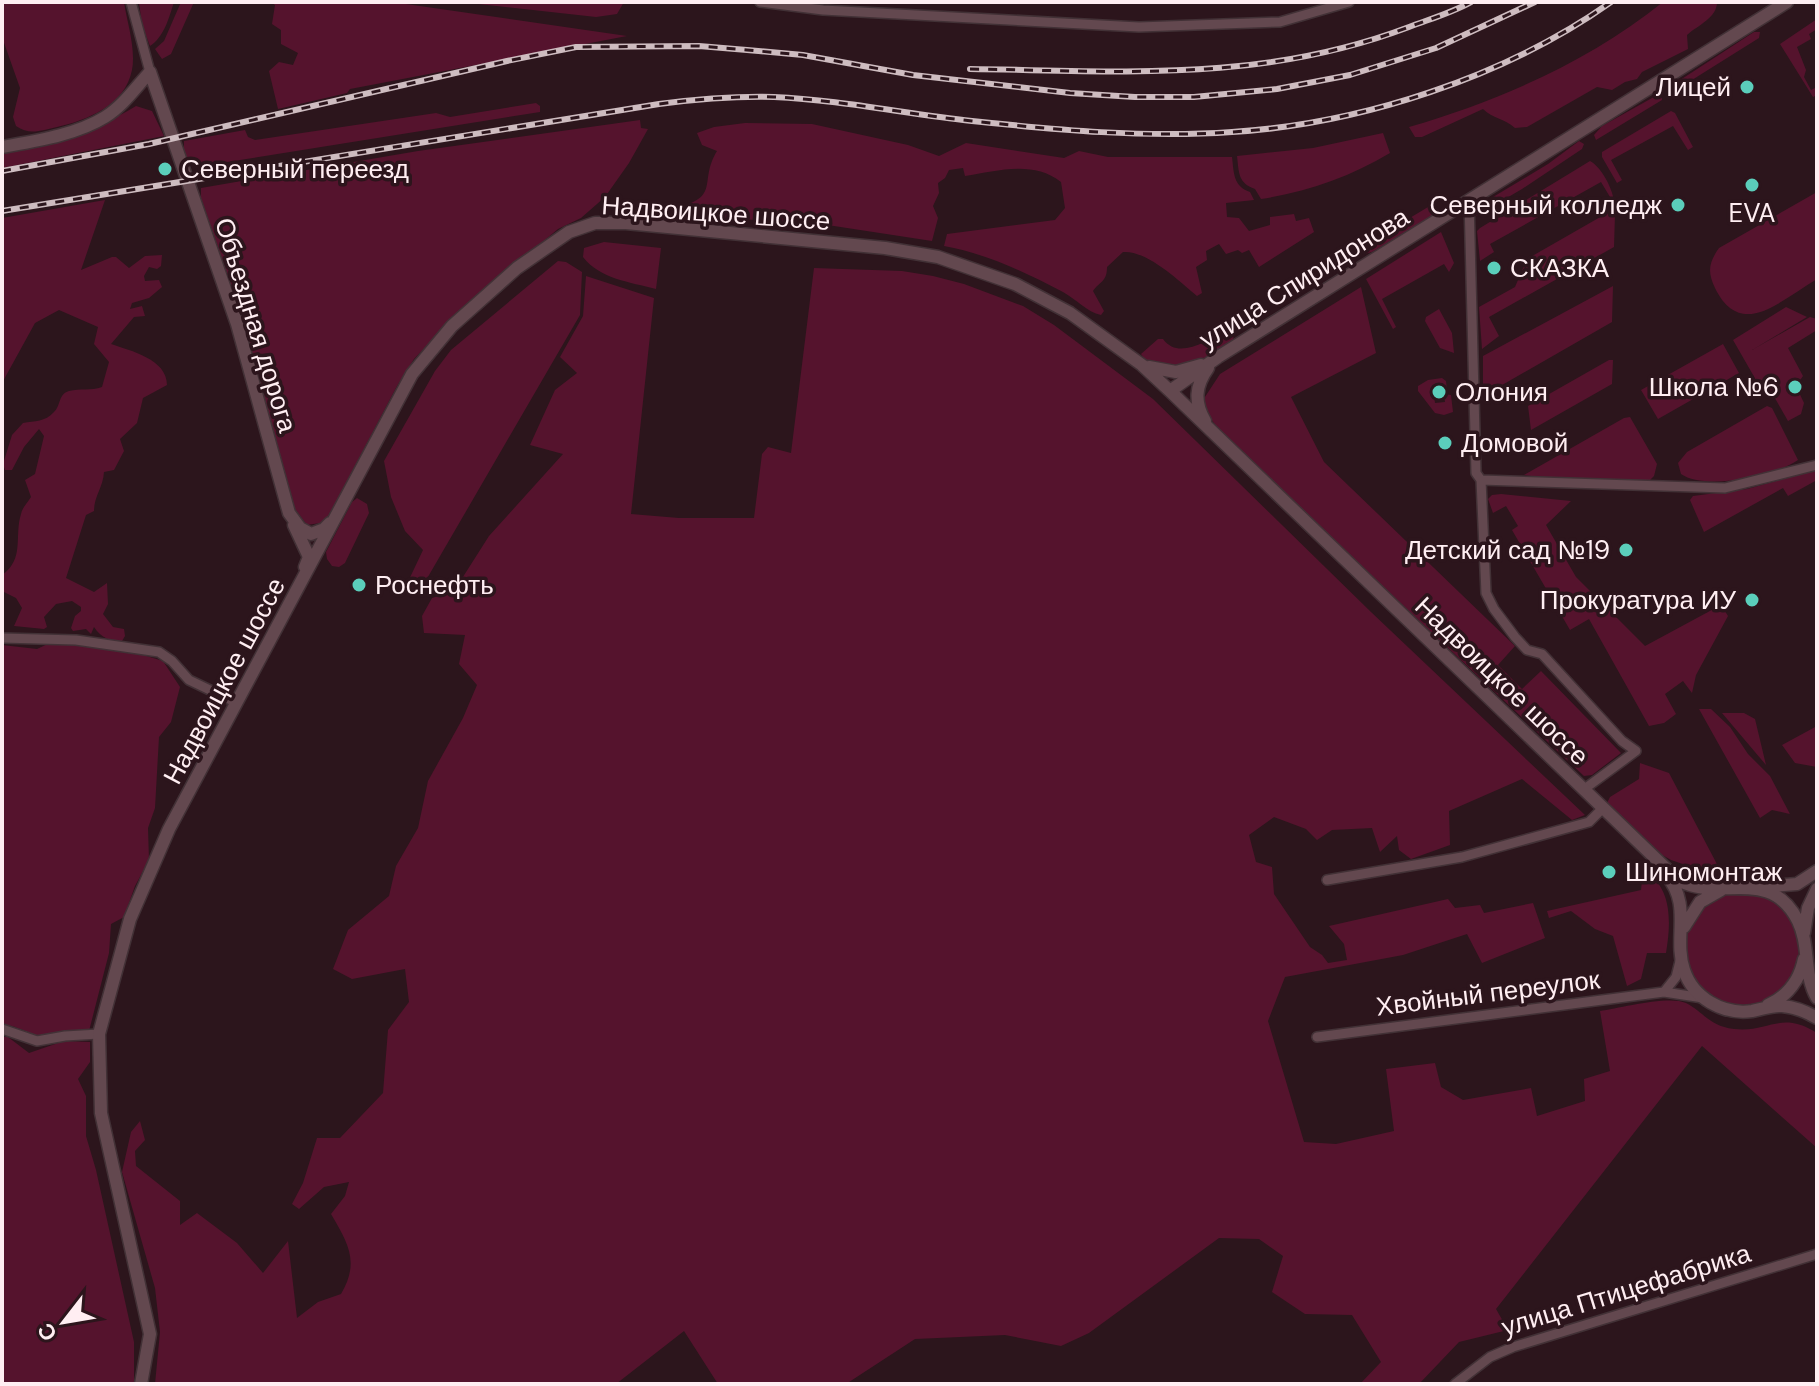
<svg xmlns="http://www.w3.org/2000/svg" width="1819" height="1386" viewBox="0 0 1819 1386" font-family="'DM Sans',sans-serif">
<rect width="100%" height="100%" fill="#2c151c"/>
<path fill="#55132d" d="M2,2h122c3,20 12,47 8,68 -7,35 -44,50 -75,57 -15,3 -27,9 -41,-1l-3,-9 7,-29 -18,-51z
M139,2h35c-5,16 -10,35 -24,44l-8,-21z
M181,2h13l-23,52 -9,5 -7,-10 9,-8z
M271,2h121l235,34 -277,53 -3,4 -69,16 -9,-38 10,-9 14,3 5,-12 -17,-9v-14l-9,-6 3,-19z
M460,2h164l-7,12 -21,3z
M1663,2h54c0,16 -19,23 -30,33l1,14 -46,23 -5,7 -12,3 -13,8 -15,-3 -70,40 -12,1c-11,-10 -22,-9 -32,-19l-61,28h-7l-6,-10c90,-26 181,-66 254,-125z
M1817,19v10l-8,5 2,5 -14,8 9,23 -2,7 7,13 6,-3v8l-4,2 -33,-53z
M1754,32h6l-1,6 -83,52 -5,-2v-2z
M1661,93l1,7 -66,40 -2,-5 8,-9z
M536,103l4,3v6l-319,51h-21l-16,-7v-15l61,-11 3,7 7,3 181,-27 14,4z
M136,106l16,5 12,25 -162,32v-16c54,-11 86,-17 134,-46z
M1671,111l4,2 18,34 -5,3 -15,-24 -62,34 11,20 -5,3 -15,-26v-5z
M640,120l1,8 7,1 -19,34 -24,34 -24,21 -23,11 -99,83 -45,47 -17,27 -69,131 -8,6 -13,2 -12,-16 -51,-187 -43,-124v-10l217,-37z
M745,123l67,1 96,21 31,11 27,-13 98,15 15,-7 29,6h124c2,16 1,29 18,35l4,8 -28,3 1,14 12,1 10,13 21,-6v-8l24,-3 2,7 13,-3 5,14 -55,35 -10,-17 -7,3 -4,-3 -12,4 -7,-10 -13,7 1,9 -11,7 6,26 -5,3c-18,-15 -50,-46 -74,-44l-16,15c0,15 -7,14 -14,24l11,20 -3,4c-14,-3 -25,-16 -38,-23 -38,-20 -76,-38 -119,-46l3,-12 108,-14 10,-12 -4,-26c-28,-22 -64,-11 -96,-6l-2,-8 -14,2 -4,8 -7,5 1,10 -6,13 5,12 -6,23 -111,-17 -143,-9 -3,-7c47,-11 23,-26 42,-57l-15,-6 -5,-12 17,-6z
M1383,133l7,20c-40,24 -83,39 -129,46l-6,-10c-17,-6 -16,-16 -18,-33l76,-8z
M1579,141l5,3 -2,5 -60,40 -46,27 3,-10 9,-6 60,-36z
M1590,161c11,6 22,26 24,40l-6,5 -4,-6 6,-3 -9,-15 -111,62 4,8 -14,9 -3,-30 3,-3z
M1817,192v87c-36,21 -76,62 -102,9 -8,-16 -6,-26 4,-40z
M105,200l-24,70 31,-13h4l13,11 16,-12 17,-1 -1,11 -4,3 -8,-2 -5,9 1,5 14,-1 3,7 -13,11 -17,5 -2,6 12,-3 3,10 -11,1 -23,27c20,7 56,15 56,41l-24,13 -6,25 -17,16 4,12 -10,19 -10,2c-1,16 -10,24 -10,39l-8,4 -20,63 28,14 13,-9 1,21 -5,10 10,13 11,2 1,7 -3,5c-12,0 -21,-3 -28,-14l-3,7 -5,-5 -13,2 -2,-3 4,-12 6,-5v-4l-9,-6 -16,3 -12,13 3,10 -3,2 -30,-3 8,-18 -6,-10 -12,-6 -2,-17c23,-16 12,-39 19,-61 1,-6 7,-12 10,-17l-6,-17 10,-6 9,-38 -5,-7 -15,18 -12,23h-7l-2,-6 9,-29 11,-12c12,-2 22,-1 31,-11 7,-6 4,-18 15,-21 11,-3 22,0 33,-4l7,-25 -15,-18 4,-17 -39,-17 -24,13 -33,60v-165z
M1433,204l2,10 -63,38 -8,2 -9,-3z
M1609,212l6,2 -1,33 -125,70 10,19 -17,13 -3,-42 36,-20 12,-28z
M1441,232l13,31 -5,9 -5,-8 -62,35 14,28 -3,2 -27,-50z
M604,242l57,6 -5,41c-26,-7 -56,-10 -73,-32l1,-9z
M558,261l8,1 16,10 -2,43 -162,279 -13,-6 18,-38 -18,-19 -14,-34 -7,-36 51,-90 16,-21z
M814,268l88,3 31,5 31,8 59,22 31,19 99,74 218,213 214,203 -13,5 -50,-41 -73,32 1,34 -39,14 -12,-9 -2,-14 -17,16 -8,-24 -40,2 -15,10 -11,-11 -32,-12 -25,18 7,27 16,5 2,27 36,53 12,8 6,8 19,-3 -3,-16 -15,-18 119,-27 7,9 25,-3 4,8 49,-10 12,35 -63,25 -15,-29 -64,21 -118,22 -17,44 36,121 32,2 58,-13 -8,-62 49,-6 6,24 22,13 68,-12 6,28 48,-15 -1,-22 26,-8 -10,-60c20,-3 69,-16 86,-8 19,10 23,23 48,26 35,4 46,-19 83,4v115l-115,-102 -206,263 12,21 -49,12 -40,42h-59l21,-22 -29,-47 -47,-1 -33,-22 11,-36 -24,-17 -40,-1 -130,95 -28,13 -56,-11 -90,4 -69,45h-128l-34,-53 -68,53h-461l5,-52 -5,-44 -33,-116 9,-40 9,-11 5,19 -10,11 1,15 44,35v24l17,-12 40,30 26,30 25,-32 9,77 21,-16 23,-8c19,-32 7,-51 -10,-80l14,-18 4,-14 -25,5 -25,22 -7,-5 11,-21 14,-45h23l43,-45 5,-63 21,-28 -4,-33 -53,10 -19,-10 15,-39 41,-34 7,-30 22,-38 10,-47 35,-63 14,-33 -18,-21 6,-29 -41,-2 -2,-17 10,-18 22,-7 35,-55 74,-82 -33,-9 25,-55 22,-17 -17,-16 23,-41 3,-40 68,22 -23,216 48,4h75l8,-64 6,-7 23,6z
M1613,286l-1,36 -129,74v-40z
M1361,287l15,66 -85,44 33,65 191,184 -17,19 24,24 19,-18 80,82 -29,22 -8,1 -361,-340 -16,-23 -4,-13 17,-26z
M1786,307l21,10 -55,33 58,-33 7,2v11l-29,18 15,28 -7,10 8,17 -3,11 -13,7 -16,-28 -8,1 -31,-54z
M1439,309l13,24 2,20 -14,-5 -15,-27 1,-4z
M1225,333l9,1 -1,6c-25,18 -41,29 -71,26 -10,-1 -16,-3 -21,-12l17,-15h5c16,22 44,0 62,-6z
M1723,344l16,29 -81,46 -17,-29z
M1609,360h4l-1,24 -81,46 -3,-24z
M1442,378l4,3 1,9 -3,1 -1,-8 -10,2 2,18 10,-1 -1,-8 7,1 2,17 -9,3 -9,-2 -17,-22v-5l10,-6z
M1767,406l5,2 26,52c-23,16 -93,31 -117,14l-3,-11 9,-11z
M1630,417l27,47 -3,12 -6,6 -89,-2 -35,-5 100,-57z
M1817,470v10l-29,16 -5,-8 -79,44 -14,-32 3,-4 54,-7z
M1501,494l70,7 -25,24 30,52 69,69 76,-41 7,11 -32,59 -4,18 -9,-12 -18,13 11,20 -12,9 -15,3 -60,-107 -19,11 -58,-100 6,-4 -12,-20 -13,7 -5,-14 4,-4z
M357,498l10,6 2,9 -24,50 -6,4 -7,-1 -5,-7 -1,-7 26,-50z
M52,642l78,9 33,10 17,26 -9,35 -12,15 -4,71 -7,20 1,32 -14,26 -11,31 -13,7 -2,29 -20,78 -15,3 -13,-3 -6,7c-21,0 -35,-12 -53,-14v-379l35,4z
M1699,709h12l19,18 18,27 22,22 20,38 -18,-4 -12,8z
M1722,713h22l11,6 11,46z
M1817,726v41l-22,-4 -13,-18z
M1640,763l29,10 50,95 -10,5 -38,-13 -14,-8 -50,-49 3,-6 29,-18z
M1643,870c30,17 28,53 23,83h-19l-6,26 -14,7 -14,-50 -18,-7 -24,-18 -22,7 -2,-7 94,-21z
M1685 949a57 57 0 1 1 114 0a57 57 0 1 1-114 0Z
M2,1037h6l21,16 35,-12 26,1v20l-12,17 8,17v40l10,34 38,172v42h-132z"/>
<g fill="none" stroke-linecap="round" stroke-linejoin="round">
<g stroke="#423136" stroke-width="12">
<path id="street" d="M131,2l19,70
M760,2l63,8 316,17 141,-5 69,-20
M1469,200l7,273 5,7 5,113 8,16 21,28 12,13 15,4 80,87 14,10 -53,39
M1481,480l244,8 92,-23
M2,638l74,2 83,12 13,9 17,19 48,23
M1327,880l135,-23 127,-35 13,-13
M1664,992l12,-15 4,-16
M2,1029l35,12 28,-5 34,-2
M1317,1037l347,-45 39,6
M1455,1384l35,-27 23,-10 304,-93"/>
</g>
<g stroke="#423136" stroke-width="15">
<path id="secondary" d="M2,147c33,-6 74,-12 103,-30 18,-11 31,-30 45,-45l87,252 52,189 11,15 11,6 13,-5 6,-6
M1149,367l27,5 25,-7
M1170,391l48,-34 141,-88 428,-267
M1205,421c-11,-19 -10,-35 3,-53
M294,525l15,32 -4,10
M1667,876c25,29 6,62 17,94 9,28 39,45 68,41 11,-2 20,-6 30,-5 13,1 25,6 35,12
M1760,887l37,-3 20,-13
M1684,927l16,-25 21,-12
M1804,933l4,-25 9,-19
M1768,1005c20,-9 32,-26 36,-46
M141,1384l9,-50 -49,-221 -2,-79 31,-115 39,-90 243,-455 40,-48 65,-58 52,-36 26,-9h31l259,25 53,9 77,27 55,29 72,52 28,26 508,489c41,23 92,-15 120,41 12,24 5,53 19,77"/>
</g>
<use href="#street" stroke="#63484f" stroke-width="9"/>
<use href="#secondary" stroke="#63484f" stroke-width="12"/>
<g stroke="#cebcc0" stroke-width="6">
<path id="rail" d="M970,69c154,2 291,14 439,-42 21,-8 42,-14 62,-25
M2,171l147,-27 358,-83 69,-14 123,-1 48,4 56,5 110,20 157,18 65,4h59l83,-8 73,-14 86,-27 99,-46
M2,211l657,-107c39,-5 76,-8 115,-7 67,3 132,17 198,24 86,9 173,17 260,11 129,-8 273,-55 379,-130"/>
</g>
<use href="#rail" stroke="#2c151c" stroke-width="3" stroke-dasharray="9" stroke-linecap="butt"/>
</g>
<g fill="#5bcebb" stroke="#2c151c" stroke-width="3">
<circle cx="1747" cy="87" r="8"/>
<circle cx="165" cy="169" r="8"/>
<circle cx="1752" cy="185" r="8"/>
<circle cx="1678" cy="205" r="8"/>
<circle cx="1494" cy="268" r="8"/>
<circle cx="1795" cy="387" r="8"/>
<circle cx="1439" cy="392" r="8"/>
<circle cx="1445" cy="443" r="8"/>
<circle cx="1626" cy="550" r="8"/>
<circle cx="359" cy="585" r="8"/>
<circle cx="1752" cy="600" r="8"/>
<circle cx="1609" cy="872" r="8"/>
</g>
<g text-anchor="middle" stroke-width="7" stroke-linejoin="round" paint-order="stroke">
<g font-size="26" fill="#ffeef2" stroke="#2c151c" text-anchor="start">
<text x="1731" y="96" text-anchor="end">Лицей</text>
<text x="181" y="178">Северный переезд</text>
<text x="1662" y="214" text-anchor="end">Северный колледж</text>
<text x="1752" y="222" text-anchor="middle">EVA</text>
<text x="1510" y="277">СКАЗКА</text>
<text x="1779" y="396" text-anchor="end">Школа №6</text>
<text x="1455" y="401">Олония</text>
<text x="1461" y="452">Домовой</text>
<text x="1610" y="559" text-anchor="end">Детский сад №19</text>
<text x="375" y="594">Роснефть</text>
<text x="1736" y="609" text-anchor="end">Прокуратура ИУ</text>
<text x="1625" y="881">Шиномонтаж</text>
</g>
<g font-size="26" fill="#ffeef2" stroke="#2c151c">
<text transform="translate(716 213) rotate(4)" y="9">Надвоицкое шоссе</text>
<text transform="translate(1304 278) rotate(-32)" y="9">улица Спиридонова</text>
<text transform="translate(256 325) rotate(73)" y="9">Объездная дорога</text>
<text transform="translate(224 681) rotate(-62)" y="9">Надвоицкое шоссе</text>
<text transform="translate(1502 681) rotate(44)" y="9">Надвоицкое шоссе</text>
<text transform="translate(1488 993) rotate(-7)" y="9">Хвойный переулок</text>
<text transform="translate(1626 1290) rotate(-17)" y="9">улица Птицефабрика</text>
</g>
</g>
<rect width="1819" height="1386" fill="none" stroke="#ffeef2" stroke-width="8"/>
<g transform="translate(64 1322) rotate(239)" stroke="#2c151c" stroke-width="6" paint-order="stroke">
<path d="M0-6L14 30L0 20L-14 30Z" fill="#ffeef2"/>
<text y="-12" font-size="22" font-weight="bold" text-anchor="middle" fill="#ffeef2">С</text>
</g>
</svg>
